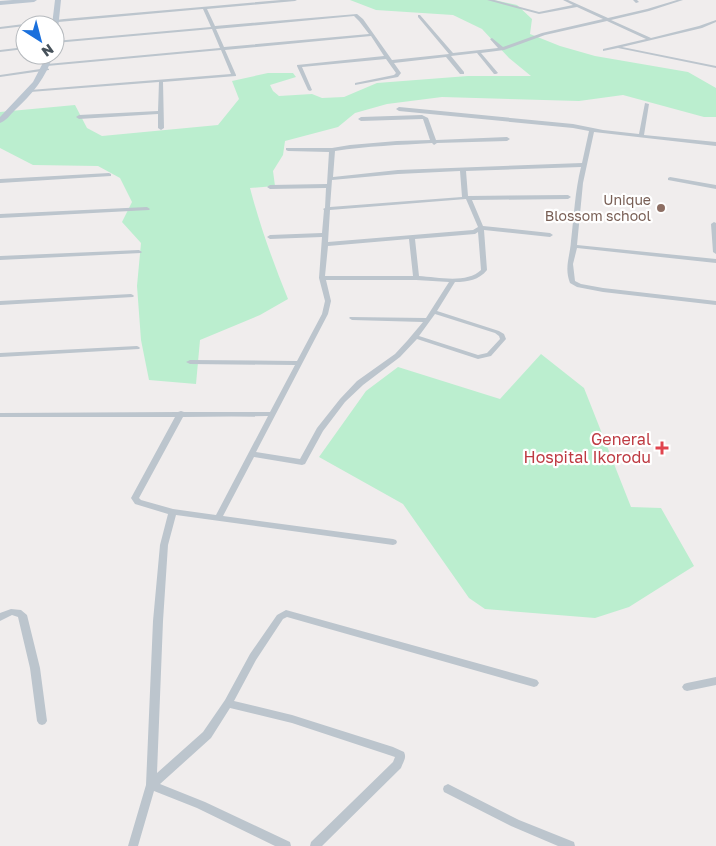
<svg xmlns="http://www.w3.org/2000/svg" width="716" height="846" viewBox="0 0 716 846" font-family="'Golos Text',sans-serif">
<rect width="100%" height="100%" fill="#f0eded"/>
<path fill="#bbeecf" d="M350,0h144l23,5 15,14 -2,15 30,12 35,10 93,16 28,16v29h-12l-81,-22 -44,6 -137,-4 -55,7 -32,9 -17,14 -53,14 -2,14 -10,16 2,15 -25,2c10,38 23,74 38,111l-28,16 -60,25 -4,44 -47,-4 -8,-40 -4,-54 4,-43 -19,-21 10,-20 -12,-24 -22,-12 -65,-1 -33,-17v-36l75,-7 12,23 15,8 116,-11 21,-26 -7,-18 36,-8h25l3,4 -26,8 3,6 6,5 33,-2 10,4 22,-1 33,-14 91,-7h63l-22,-18 -27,-29 -29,-14 -77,-5z
M541,354l43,34 47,119 30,1 33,58 -65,41 -34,11 -110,-9 -16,-11 -66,-94 -84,-47 47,-66 32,-24 102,32z"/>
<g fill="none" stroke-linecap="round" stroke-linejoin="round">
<path fill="#bcc5cd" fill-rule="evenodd" d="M281,0h16l-2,1 -88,8 8,17 142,-12 6,5 29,41 57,-6 -31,-37v-2h2l33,38 45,-5 -8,-9 2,-1 11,9 39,-14 61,-14 -26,-12 -38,7 -52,-14h7l45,12 34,-7 -10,-5h5l40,18 39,-9 30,-9h6l-34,11 -38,9 40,18 48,-12 17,-6v2l-14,6 -80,19 94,19v2l-98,-20 -15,3v-2l43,-10 -39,-18 -62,14 -41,15 -23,3 17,20 -2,1h-2l-17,-21 -26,3 13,16v2h-4l-14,-17 -52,6 7,10 -3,4 -43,8v-2l39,-8 2,-2 -10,-14 -84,8 10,23 -2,1 -2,-1 -11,-24v-1l87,-9 -13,-20 -146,14 11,25v1l-73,6 1,46 -3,2 -3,-2v-14l-79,5 -3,-2 3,-2 79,-4 1,-29 -129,10 -2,-1 2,-1 201,-16 -10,-24 -174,16 -2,-1 2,-1 173,-16 -8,-19 -157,14v-2l156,-14 -8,-18 -178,16v1l-25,3v-2l64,-8zM354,16l5,5 10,13 -145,13 -8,-18z
M633,0h4l2,2 -3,1z
M25,47v2l-25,3v-2z
M47,68l2,1v1l-49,7v-2z
M645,103l4,1 -5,31 72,7v4l-122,-14 -11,51 -6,62 139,14v4l-139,-15 -4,16 2,17 6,3 22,4 113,13v4l-113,-13 -26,-5 -7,-4c-6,-16 0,-26 1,-42 3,-25 4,-50 10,-74l-115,4 2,25 100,-1 3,2 -3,2 -96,1 11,26 67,7 3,2 -3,2 -66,-7 3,40c-8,10 -19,12 -32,12l-18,29 62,20 5,3 2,5 -15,17 -13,3 -61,-20 -17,18 -37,28 -18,17 -22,29 -18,33 -3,1 -48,-8 -31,59 170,23 3,1 1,2 -1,2 -3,1 -217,-30 -8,30 -5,76 -6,152 46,-41 22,-32 25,-46 27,-39 9,-5 248,69 3,1 2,3 -2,3 -3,1 -247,-70 -4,2 -27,41 -22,41 58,14 101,32 11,5c3,6 -1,10 -3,16l-79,78h-12l1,-4 82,-80 2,-5 -9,-3 -94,-31 -62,-15 -19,30 -51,46 45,18 85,40 1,4h-16l-78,-38 -43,-17 -16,55h-10l18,-61 7,-164 7,-76 8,-31 -33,-10 -4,-6 44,-81h-175v-4l178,-1 3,-1 3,1h86l25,-47 -105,-1 -4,-2 4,-2 107,1 25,-47 3,-13 -6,-23 3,-41 -52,2 -3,-2 3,-2 52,-2 2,-23 -1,-1 2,-1 1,-20 -56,1 -3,-2 3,-2 57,-1 2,-32 -41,-1 -2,-1v-2h46l18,-3 47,-4 33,-1 -7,-21h-1l-61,2 -3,-2 3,-2 61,-2 6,3 8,22 71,-3 3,2 -3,2 -70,2 -3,2 -2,-2c-33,2 -65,3 -97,8l-2,26 65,-7 184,-7 7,-32 -16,-3 -174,-17 -3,-2 3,-2 174,17 30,6 36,4zM460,171l2,26 -132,10 2,-27 66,-6zM466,199l12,28 -5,3 -145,12 2,-32zM478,232l3,38c-14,14 -44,7 -62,6l-4,-37 60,-5zM409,239l4,37h-88l3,-30zM326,280h90l33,2 -23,36 -76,-1 -1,1 3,2 71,2 -16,19 -12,13 -38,27 -17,18 -23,29 -17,31 -44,-7 72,-138 3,-13zM435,314l60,19 4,3 1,3 -13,14 -9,2 -59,-19zM268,416l-52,99 -43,-6 -32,-9 -2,-2 44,-81z
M109,173l2,1v2l-111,7v-4z
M670,177l46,8v4l-48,-9v-2z
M147,207l3,2 -1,1 -149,8v-4z
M714,222l2,1v31l-3,-2 -2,-28z
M139,250l3,2 -1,1 -141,7v-4z
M131,294l2,1 1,1 -1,1 -133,8v-4z
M137,346l2,1 1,1 -1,1 -139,8v-4z
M11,609l10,1 6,5 13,53 7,53 -2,3 -3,1 -3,-1 -2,-3 -7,-53 -12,-51 -6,-2 -12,6v-8z
M716,677v8l-29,6 -3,-1 -2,-3 2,-3 3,-1z
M448,784l71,36 55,22 1,4h-17l-47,-20 -67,-34 -1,-3 1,-3z"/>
<path fill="#bbc6d1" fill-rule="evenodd" d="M13,0h24l-3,2 -34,3v-4z
M55,0h6l-3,29 -3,2v-6h-3z
M47,55h6c-7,23 -21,39 -38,55 -5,5 -9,11 -15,13v-6l33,-35z"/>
</g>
<circle fill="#8d6e63" stroke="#fff" stroke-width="2" cx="661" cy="208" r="5"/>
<path fill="#e0444e" stroke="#fff" stroke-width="2" d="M659.5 440.5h5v5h5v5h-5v5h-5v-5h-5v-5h5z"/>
<g text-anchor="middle" stroke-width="4.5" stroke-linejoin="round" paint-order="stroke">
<g font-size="14" fill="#785e54" stroke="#fff" text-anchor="end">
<text x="651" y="205">Unique<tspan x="651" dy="16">Blossom school</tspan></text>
</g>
<g font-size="16" fill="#be3a42" stroke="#fff" text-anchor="end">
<text x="651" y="445">General<tspan x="651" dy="18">Hospital Ikorodu</tspan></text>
</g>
</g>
<g transform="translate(40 40) rotate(144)"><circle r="24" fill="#ffffff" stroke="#b5b9bd"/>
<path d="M0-4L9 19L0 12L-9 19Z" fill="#1b70dc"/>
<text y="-8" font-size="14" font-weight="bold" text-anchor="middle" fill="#46515a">N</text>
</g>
</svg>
